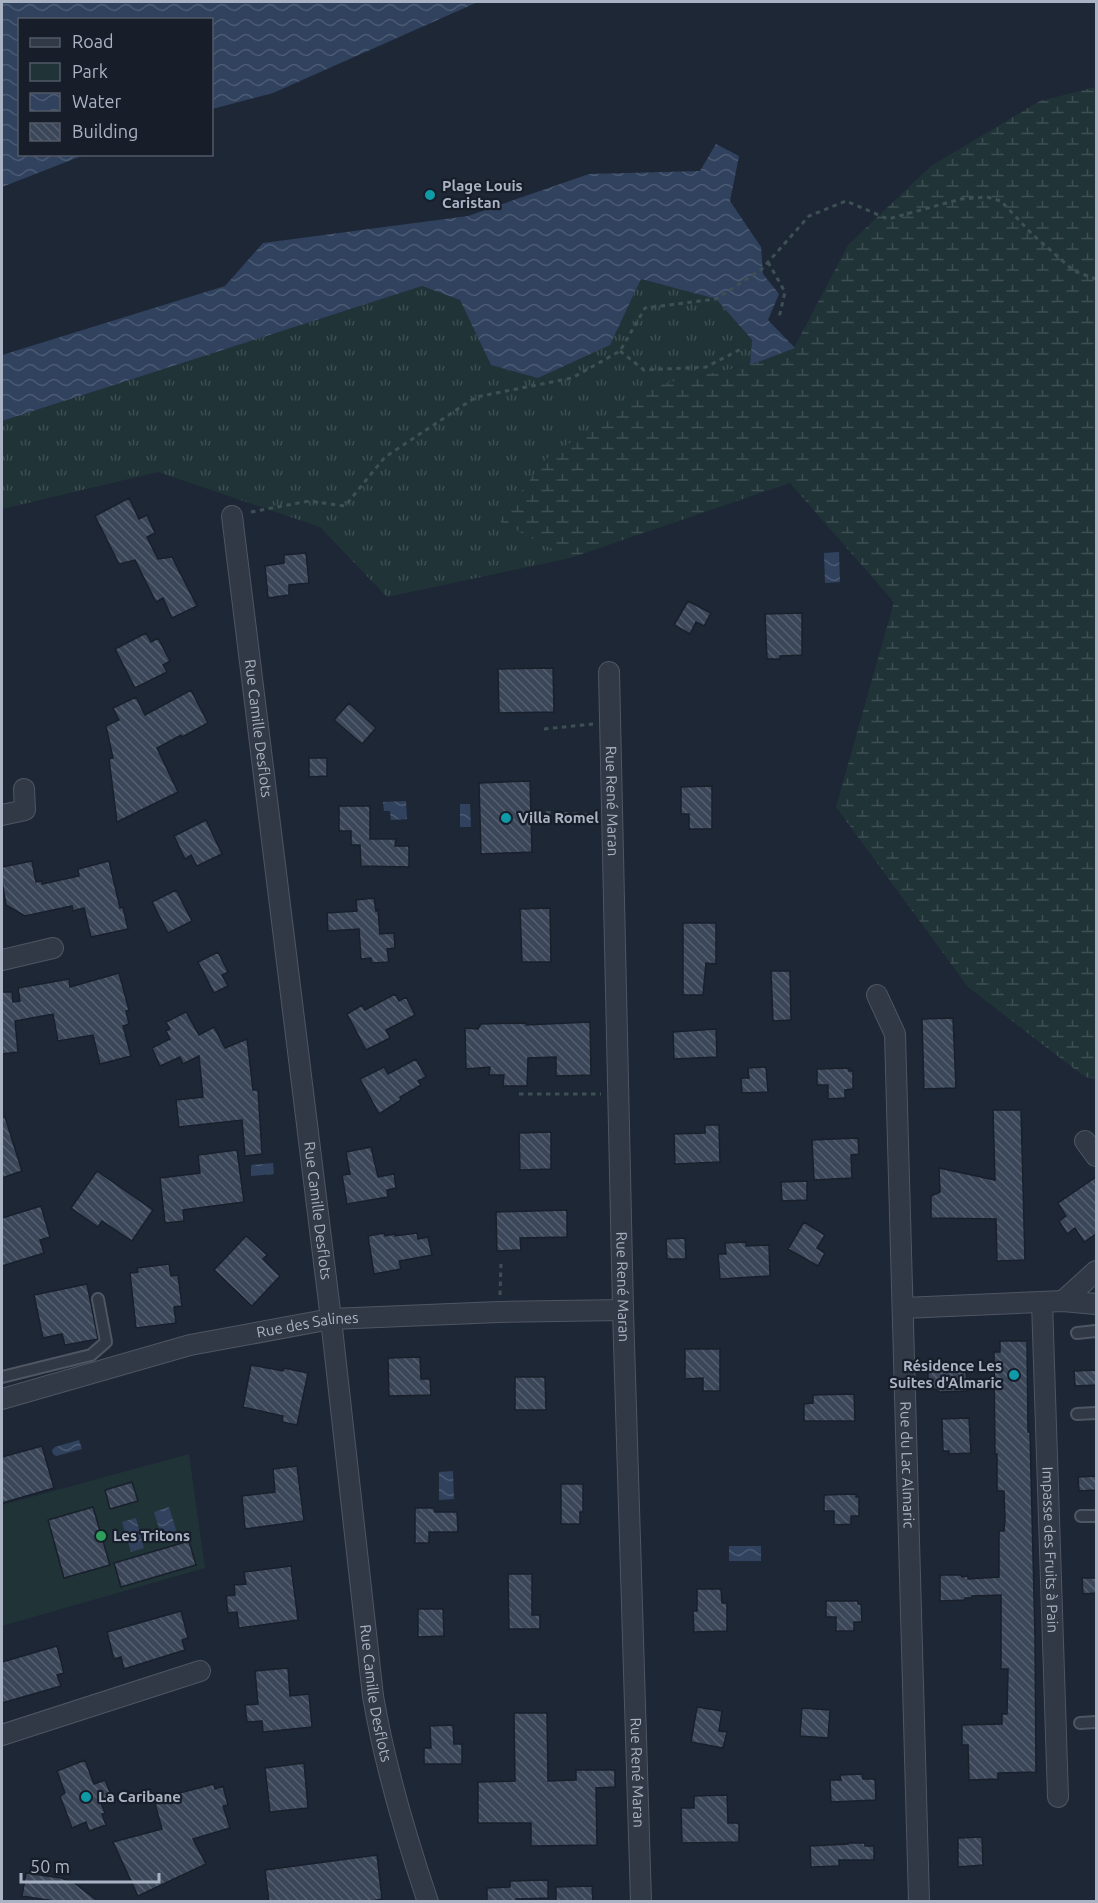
<svg xmlns="http://www.w3.org/2000/svg" width="1098" height="1903" viewBox="0 0 1098 1903" font-family="Ubuntu,sans-serif">
<defs>
<pattern id="grass-tufts" width="24" height="20" patternUnits="userSpaceOnUse" patternTransform="scale(1.5)"><rect width="24" height="20" fill="#203337"/><path d="M3 7l-1-3M5 7V3M7 7l1-3M15 17l-1-3M17 17v-4M19 17l1-3" fill="none" stroke="#3e4e52"/></pattern>
<pattern id="wetland-marsh" width="20" height="14" patternUnits="userSpaceOnUse" patternTransform="scale(1.5)"><rect width="20" height="14" fill="#203337"/><path d="M1 5h8M5 5V1M11 12h8M15 12V8" fill="none" stroke="#3e4e52"/></pattern>
<pattern id="water-waves" width="16" height="10" patternUnits="userSpaceOnUse" patternTransform="scale(1.5)"><rect width="16" height="10" fill="#30425e"/><path d="M0 5q4-4 8 0t8 0" fill="none" stroke="#4b5b73"/></pattern>
<pattern id="building-back-hatch" width="6" height="6" patternUnits="userSpaceOnUse" patternTransform="scale(1.5)"><rect width="6" height="6" fill="#3b4759"/><path d="M-1 5l2 2M0 0l6 6M5-1l2 2" fill="none" stroke="#555f6f"/></pattern>
</defs>
<rect width="100%" height="100%" fill="#1e2736"/>
<path fill="url(#grass-tufts)" d="M641,279l75,20 36,42 -2,24 -98,21 -152,135 70,37 -183,39 -67,-70 -162,-55 -156,37v-88l420,-135 38,14 31,65 119,-20z"/>
<path fill="url(#wetland-marsh)" d="M1096,87v992l-11,-2 -117,-90 -132,-180 58,-205 -104,-119 -220,75 -71,-37 46,-61 107,-74 98,-21 44,-17 54,-103 83,-79 109,-65z"/>
<path fill="#203337" d="M189,1454l16,114 -203,58v-121z"/>
<path fill="url(#water-waves)" d="M2,2h476l-205,91 -61,16v-89h-192v134l64,1 -82,32z
M716,144l23,12 -9,45 31,46 2,27 16,20 -11,26 27,28 -45,17 2,-25 -36,-41 -75,-20 -31,66 -72,33 -47,-13 -31,-65 -38,-14 -420,135v-66l223,-69 38,-43 205,-27 121,-42 111,-3z
M839,552l1,30 -15,1 -1,-30z
M406,801l1,18 -16,1 -1,-9h-6l-1,-9z
M460,804h10l1,23h-11z
M273,1163l1,11 -23,2v-11z
M79,1440l3,9 -26,7 -3,-2 -1,-4 3,-3z
M453,1471l1,28 -15,1v-28z
M169,1507l9,29 -15,5 -9,-29z
M136,1518l8,30 -13,4 -9,-30z
M729,1546h32v15h-32z"/>
<path fill="url(#building-back-hatch)" stroke="#19202c" stroke-width="1.5" d="M129,498l10,21 8,-4 8,18 -8,4 11,22 14,-2 25,49 -25,12 -9,-20 -7,4 -21,-42 -16,4 -24,-48z
M306,553l3,30 -20,2v10l-21,3 -3,-32 19,-3v-8z
M688,601l23,12 -7,13 -8,-4 -6,12 -16,-9z
M802,613v42l-22,1v3h-13l-2,-45z
M146,633l5,9 7,-4 12,23 -7,4 4,7 -32,16 -20,-39z
M553,668l1,44 -55,1 -1,-44z
M191,690l17,33 -26,14 -1,-2 -24,13 21,44 -61,30 -8,-63 4,-1 -7,-32 13,-6 -6,-12 23,-11 9,18z
M349,703l27,25 -14,16 -28,-24z
M309,758h18v18l-18,1z
M530,781l2,71 -51,2 -2,-71z
M712,786v43h-23v-15h-8v-27z
M339,806h31v33h26l-1,7h14v21l-48,-1 -1,-21h-9v-14h-12z
M206,820l16,34 -25,12 -6,-11 -6,4 -11,-23z
M32,861l4,21 6,-1v3l37,-8 -1,-7 31,-8 11,47 3,-1 5,22 -37,8 -7,-29 -11,3 -1,-5 -47,10 -19,-11 -4,-23v-15z
M176,890l16,31 -24,12 -16,-31z
M374,898l2,13 2,-1 2,24 14,-1 1,15 -8,1 2,13 -17,1 -1,-5 -10,1 -2,-30 -31,2 -1,-18 30,-2 -1,-11z
M550,908l1,54h-29l-2,-53z
M683,923h33v41l-10,-1 -3,32h-20z
M218,952l10,20 -6,3 6,11 -14,7 -16,-31z
M771,971h19l1,49 -18,1z
M119,973l10,37 -3,1 3,13 -6,2 8,30 -31,8 -7,-29 -35,6 -5,-27 -38,7 3,31 -16,2v-62h10l1,10 7,-1 -2,-13 51,-9 1,8z
M395,994l4,7 7,-4 9,18 -29,15 4,8 -24,12 -19,-36 15,-9 3,5z
M186,1012l13,23 15,-8 11,21 22,-9 6,51h5l4,64 -17,2 -3,-36 -63,7 -3,-27 27,-3 -4,-41 -16,8 -3,-7 -20,9 -8,-18 18,-9 -4,-8 4,-2 -4,-7z
M953,1018l3,70 -32,1 -2,-70z
M590,1022l1,53 -35,1v-19l-28,1 -1,28h-24l1,-11h-15l1,-8 -24,2 -1,-41 13,1 3,-5 45,-1v2z
M716,1029l1,28 -43,2 -1,-27z
M416,1059l10,18 -8,4 3,4 -21,12 1,3 -22,14 -19,-35 24,-12 4,7z
M766,1067l2,25 -26,1 -1,-15h8l-1,-10z
M849,1068v3h4v18l-8,1v8l-17,1v-14h-11v-16z
M993,1110h28l4,150 -28,1 -1,-42 -65,-1v-22l9,-4 -1,-24 56,12z
M2,1117h3l17,54 -20,7z
M705,1125h14l1,37 -45,2 -1,-30 31,-1z
M551,1132v37l-31,1 -1,-37z
M858,1138l1,16 -8,1 1,23 -38,2 -2,-40z
M371,1147l7,30 16,-3 2,14 -9,2 1,7 -41,7 -5,-29 8,-1 -4,-22z
M237,1150l7,52 -61,8 1,11 -19,2 -5,-45 40,-5 -2,-18z
M97,1171l56,39 -21,31 -30,-20 -4,6 -27,-19z
M1096,1177v57l-12,8 -9,-14 -8,6 -8,-13 7,-5 -8,-13z
M807,1181v19l-25,1 -1,-19z
M41,1206l9,31 -10,3 4,13 -42,13v-48z
M567,1210v27l-47,1 1,12 -24,1 -1,-39z
M804,1222l21,13 -8,13 8,5 -7,13 -30,-17z
M384,1233l1,3 10,-2v2l22,-3 1,6 10,-2 4,18 -33,6 2,8 -27,5 -6,-38z
M246,1236l21,19 -4,4 17,17 -28,30 -38,-36z
M685,1238l1,21h-19l-1,-20z
M746,1242v4l23,-1 1,31 -50,3 -2,-25h8l-1,-11z
M169,1264l2,12 7,-1 4,31 -8,1 2,16 -40,5 -6,-55 8,-1 -1,-4z
M87,1284l11,55 -33,6 -3,-11 -19,4 -9,-43z
M1000,1341h27l1,91h2l5,206 1,134 -38,1v6l-29,1 -1,-35h-6v-20l40,-1v-10h5l1,-45h-7v-74l-29,1v2h-7v2l-25,1v-26h21l1,2 6,-1v3l31,-2v-46h5l1,-11 -1,-29h-7v-37h-2l-1,-102h6z
M685,1349h35v42h-17v-13l-18,1z
M420,1357l1,22h9l1,16 -42,1 -1,-38z
M251,1365l32,6 1,-3 24,5 -11,52 -15,-3 1,-6 -40,-9z
M966,1365l1,26 -27,1 -5,-3h-7v-18h11l-1,-2 6,-1v-2z
M1096,1370v15l-21,1 -1,-15z
M515,1377h30l1,33h-31z
M854,1394l1,27h-51v-17l9,-1v-8z
M969,1418l2,35 -22,1v-3h-6l-1,-32z
M42,1446l12,42 -52,15v-46z
M297,1466l7,55 -59,8 -3,-33 33,-4 -2,-23z
M1096,1476v14l-17,1 -1,-14z
M132,1482l6,19 -28,8 -5,-19z
M561,1484h22v28h-3v12h-19z
M856,1494v3h3v19h-8v8l-17,1v-14h-10v-16z
M93,1507l17,58 -46,13 -16,-58z
M415,1508h19l1,4h22l1,20h-29v11h-14z
M189,1541l7,24 -75,22 -7,-24z
M291,1566l7,54 -59,8 -2,-16 -9,1 -2,-17 9,-1 -1,-10 12,-1 -2,-12z
M508,1574h24v41h8v14h-31z
M1082,1578h14v15l-13,1z
M697,1589h24l1,14h5v28l-33,1 -1,-21h4z
M826,1601h32v3h3l1,18h-8v9h-18v-14h-10z
M418,1609h25l1,27 -26,1z
M181,1611l7,27 -6,2 3,10 -61,19 -3,-12 -7,2 -7,-27z
M57,1646l7,27 -7,2 4,11 -59,17v-41z
M288,1668l2,28 19,-2 3,33 -49,5 -1,-11 -15,1 -2,-17 13,-1 -3,-33z
M697,1707l25,4 -3,20 8,1 -4,16 -32,-6z
M802,1708l28,2 -2,28 -28,-2z
M514,1713h33l1,68 28,-1v-10h39v17l-19,1 1,57 -66,1v-23h-53v-41l37,-1z
M453,1725l1,19h8v20h-38v-16h7l-1,-22z
M85,1760l9,24 11,-4 8,19 -12,4 4,10 -3,1 4,11 -17,6 -3,-9 -14,6 -12,-32 5,-3 -8,-22z
M304,1763l4,45 -38,4 -5,-44z
M862,1774l1,5h12l1,21 -45,2 -1,-22h11l-1,-5z
M214,1784l1,5 8,-3 5,19 -5,1 7,22 -37,11 13,25 -68,32 -25,-54 49,-13 -7,-25 18,-5 -1,-4z
M727,1795l1,28h11v19l-57,1 -1,-35h13v-12z
M982,1837l1,28 -25,2v-29z
M848,1843h17v3h9v14h-35v6l-28,1 -1,-21 38,-2z
M377,1855l5,44 -17,3h-96l-4,-32z
M26,1873l35,5 12,4 26,20h-39l-38,-6z
M548,1880v18l-32,1v3h-29v-14l23,-1v-6z
M592,1886l1,16h-37v-15z"/>
<g fill="none" stroke-linecap="round" stroke-linejoin="round">
<g stroke="#4e5664" stroke-width="14">
<path id="lane" d="M1077,1333l19,-2
M2,1377l89,-22 15,-13 -8,-43
M1077,1414l19,-1
M1081,1516h15
M1080,1723l16,-1"/>
</g>
<g stroke="#4e5664" stroke-width="22">
<g id="street">
<path id="s1" d="M232,516l99,803 42,377c12,71 32,138 55,206"/>
<path id="s2" d="M609,672l14,638 18,592"/>
<path d="M2,815l23,-5 -1,-21"/>
<path d="M2,960l51,-12"/>
<path id="s3" d="M877,995l18,39 24,868"/>
<path d="M1085,1141l11,15"/>
<path d="M1063,1301l33,-30"/>
<path id="s4" d="M1042,1302l16,495"/>
<path d="M903,1308l160,-7 33,3"/>
<path id="s5" d="M2,1399l188,-54 141,-26 168,-7 124,-2"/>
<path d="M2,1735l198,-64"/>
</g>
</g>
<path stroke="#3d5054" stroke-width="3" stroke-dasharray="4.5 4.5" stroke-linecap="butt" d="M768,262l17,30 -6,26
M620,351l24,19 62,-3 37,-19
M251,512l58,-11 36,5 40,-49 91,-60 96,-19 48,-27 25,-43 71,-9 46,-30 47,-53 37,-15 42,18 73,-20 26,-2 14,4 31,33 42,37 22,8
M544,729l49,-5
M537,812l58,3
M519,1094h82
M500,1295l1,-31"/>
<use href="#lane" stroke="#313946" stroke-width="10"/>
<use href="#street" stroke="#313946" stroke-width="20"/>
</g>
<g fill="#0f9aa8" stroke="#171e2a" stroke-width="2">
<circle cx="430" cy="195" r="6"/>
<circle cx="506" cy="818" r="6"/>
<circle cx="1014" cy="1375" r="6"/>
<circle cx="86" cy="1797" r="6"/>
</g>
<circle fill="#2e9e5b" stroke="#171e2a" stroke-width="2" cx="101" cy="1536" r="6"/>
<g text-anchor="middle" stroke-width="4.5" stroke-linejoin="round" paint-order="stroke">
<g font-size="15" font-weight="bold" fill="#aab3c4" stroke="#171e2a" text-anchor="start">
<text x="442" y="191">Plage Louis<tspan x="442" dy="17">Caristan</tspan></text>
<text x="518" y="823">Villa Romel</text>
<text x="1002" y="1371" text-anchor="end">Résidence Les<tspan x="1002" dy="17">Suites d'Almaric</tspan></text>
<text x="113" y="1541">Les Tritons</text>
<text x="98" y="1802">La Caribane</text>
</g>
<g font-size="15" fill="#aab3c4" stroke="#171e2a">
<text dy="5" stroke="none"><textPath href="#s1" startOffset="214">Rue Camille Desflots</textPath></text>
<text dy="5" stroke="none"><textPath href="#s2" startOffset="129">Rue René Maran</textPath></text>
<text dy="5" stroke="none"><textPath href="#s1" startOffset="700">Rue Camille Desflots</textPath></text>
<text dy="5" stroke="none"><textPath href="#s2" startOffset="615">Rue René Maran</textPath></text>
<text dy="5" stroke="none"><textPath href="#s5" startOffset="315">Rue des Salines</textPath></text>
<text dy="5" stroke="none"><textPath href="#s3" startOffset="474">Rue du Lac Almaric</textPath></text>
<text dy="5" stroke="none"><textPath href="#s4" startOffset="248">Impasse des Fruits à Pain</textPath></text>
<text dy="5" stroke="none"><textPath href="#s1" startOffset="1186">Rue Camille Desflots</textPath></text>
<text dy="5" stroke="none"><textPath href="#s2" startOffset="1101">Rue René Maran</textPath></text>
</g>
</g>
<rect width="1098" height="1903" fill="none" stroke="#aab3c4" stroke-width="6"/>
<rect x="18" y="18" width="195" height="138" fill="#171e2a" stroke="#525a68" stroke-width="1.5"/>
<rect x="30" y="38" width="30" height="9" fill="#313946" stroke="#525a68" stroke-width="1.5"/>
<text x="72" y="48" font-size="18" fill="#aab3c4">Road</text>
<rect x="30" y="63" width="30" height="18" fill="#203337" stroke="#525a68" stroke-width="1.5"/>
<text x="72" y="78" font-size="18" fill="#aab3c4">Park</text>
<rect x="30" y="93" width="30" height="18" fill="url(#water-waves)" stroke="#525a68" stroke-width="1.5"/>
<text x="72" y="108" font-size="18" fill="#aab3c4">Water</text>
<rect x="30" y="123" width="30" height="18" fill="url(#building-back-hatch)" stroke="#525a68" stroke-width="1.5"/>
<text x="72" y="138" font-size="18" fill="#aab3c4">Building</text>
<path d="M21 1873v9h138v-9" fill="none" stroke="#aab3c4" stroke-width="3"/>
<text x="30" y="1873" font-size="18" fill="#aab3c4" stroke="#171e2a" stroke-width="4.5" paint-order="stroke">50 m</text>
</svg>
